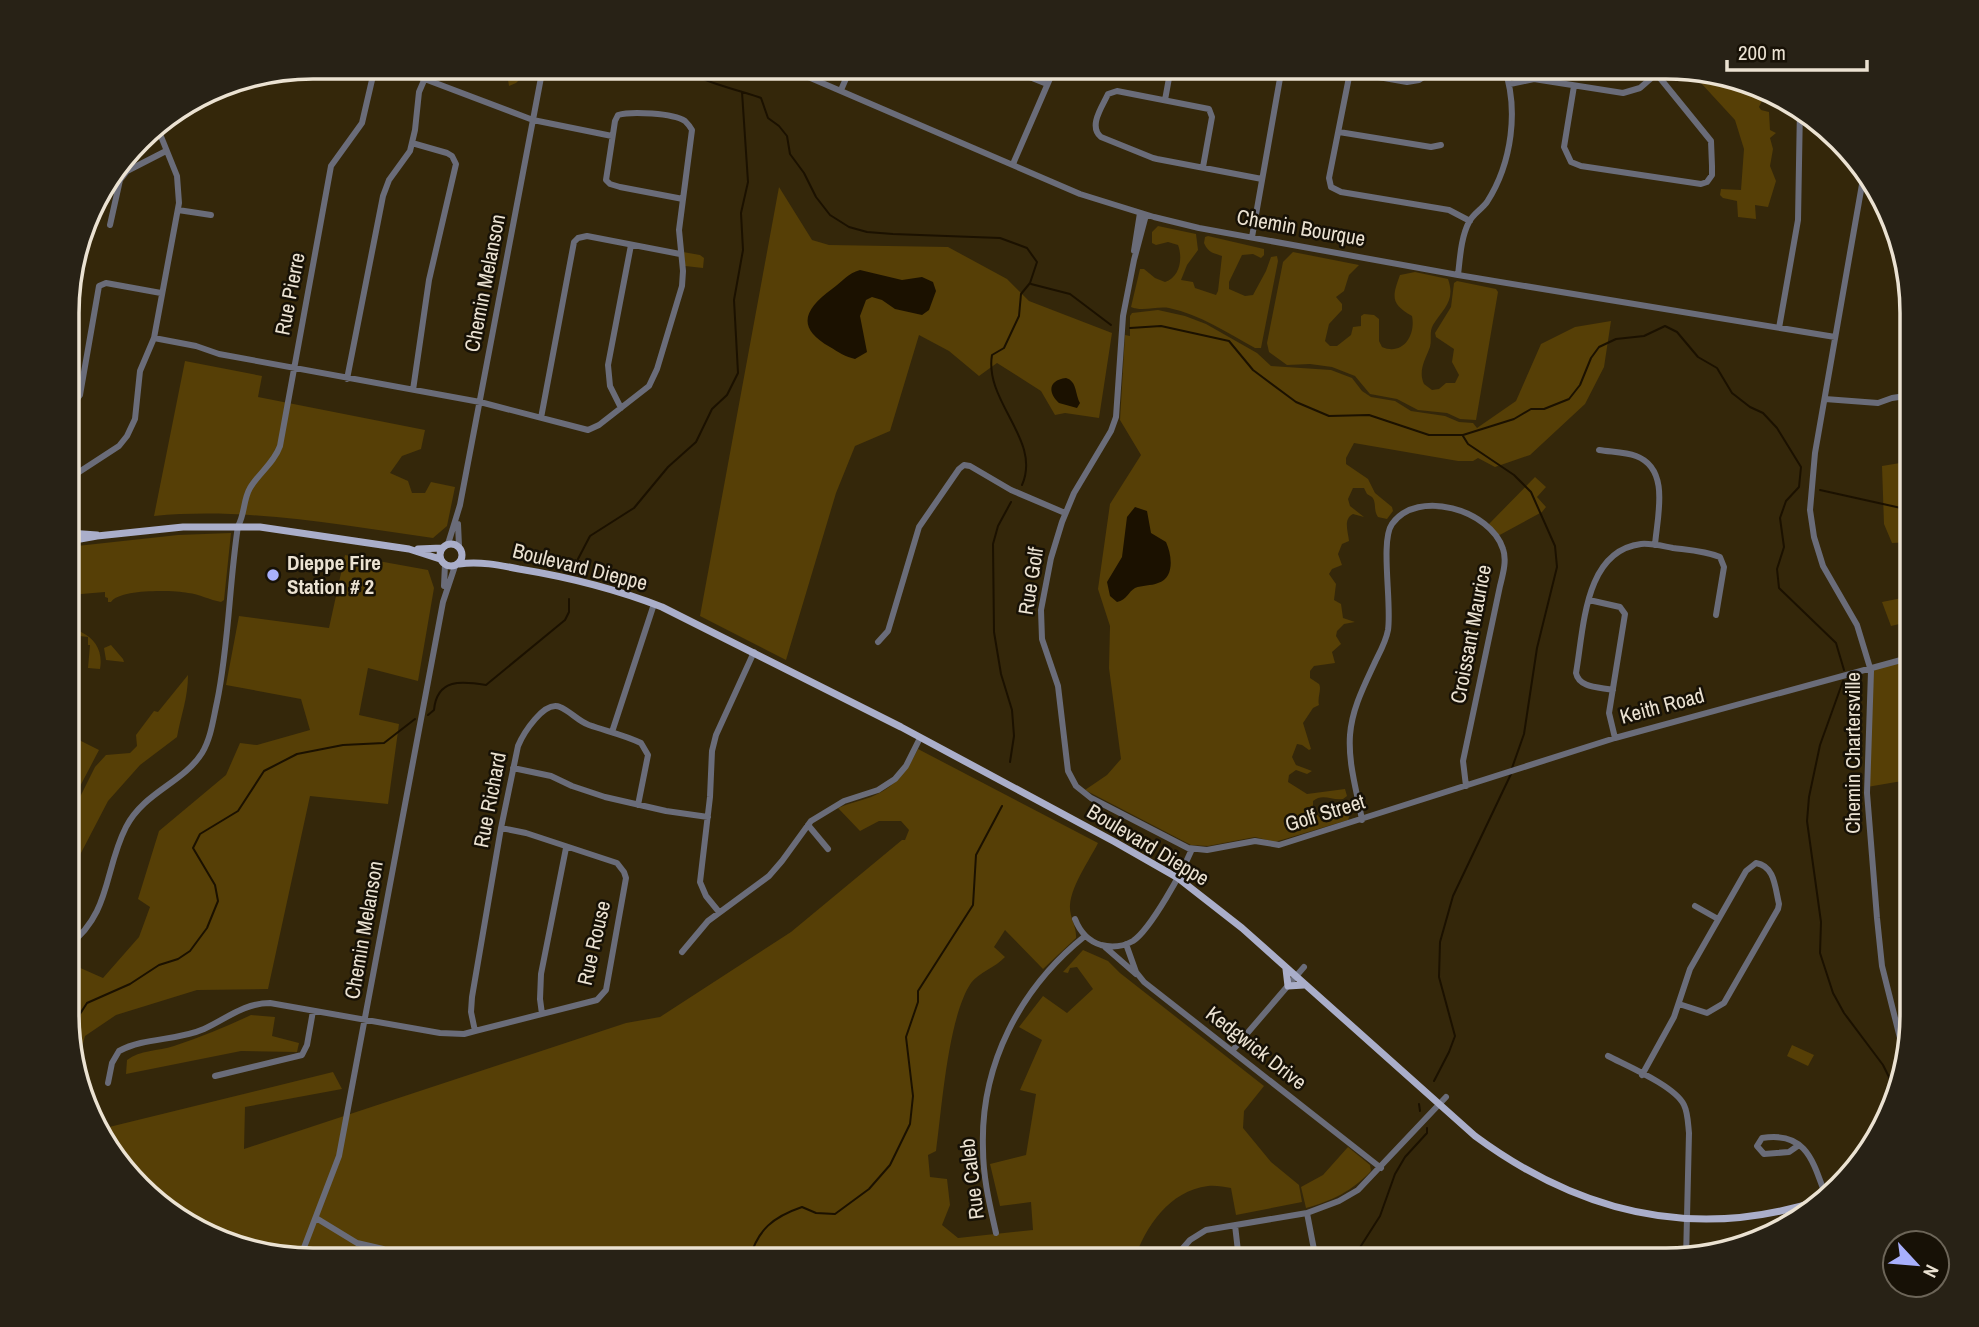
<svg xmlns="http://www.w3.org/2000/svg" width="1979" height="1327" viewBox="0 0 1979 1327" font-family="'Archivo Narrow',sans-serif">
<rect width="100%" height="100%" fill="#34270a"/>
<path fill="#563f06" d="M501,67h15l-2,6h7l2,3 -7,7 -7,3 -2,-13 -5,-2z
M1689,70l56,9 22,11 -8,17 2,3 8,2 1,18 6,3 -6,5 3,11 -3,17 6,15 -8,26 -13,-2 1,14 -18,-2 -1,-16 -14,-3 -3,-3 1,-6 20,1 3,-41 -9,-29z
M779,187l33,53 17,5 119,2 59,32 22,22 83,32 -13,85 -34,-5 -10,2 -14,-24 -44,-28 -18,13 -30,-25 -30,-16 -29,96 -35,15 -19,47 -50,167 -86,-44z
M1158,226l38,8 2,16 -11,15 -6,15 12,2 2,6 21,7 2,-4 4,-35c-8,-3 -14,-3 -18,-13l1,-6 3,-1 56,13v6l-3,3 -8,-4 -11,1 -13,27v7l16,7 8,-1 13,-24 5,-14 6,-1 1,5 -17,87h-6c-29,-16 -54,-33 -86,-40 -12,-2 -27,4 -38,-1l9,-38h4l11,9 10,4c15,-5 18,-24 13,-37l-10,-3 -12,3 -4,-2v-11z
M683,252l17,3 4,3 -1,10 -18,-2z
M1293,252l66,13 -10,10 -5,16 -8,6 6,7v6l-13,14 -4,17 5,5h7l14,-11 2,-8 8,-1v-10l3,-2 10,1 5,4v22l3,6c21,9 34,-12 30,-31 -20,-12 -21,-17 -12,-41l15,-3 33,7c8,22 -5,30 -15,46 -4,7 -1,14 -3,22 -5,13 -12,24 -6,37l8,6 7,-1 7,-6h9l4,-8 -7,-13 2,-13 -18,-12 -1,-4 16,-26 3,-24 3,-2 39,8 2,3 -22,128 -16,-1 -13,-6 -29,-3 -21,-11 -27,-5 -15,-18 -23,-9 -22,-3 -23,1 -18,-13 -2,-9 16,-81z
M1158,310l27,6 21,8 51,29 14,13 60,4 21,8 10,13 9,6 24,4 16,10 34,5 14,6 14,1 4,5 39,-27 25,-57 34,-17 36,-6 -7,46 -19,37 -55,51 -35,12 -17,-9 -5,3h-15l-104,-18 -8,15v6l22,15 7,14 17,14 1,4 -6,8 -9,-2c-5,-7 -1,-14 -6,-20l-5,-3 -3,-6h-11l-5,11 2,7 14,11 -11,-3c-10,5 -5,17 -4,27l-7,3 -4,10 4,11 -10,4 -3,5 7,10 -2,16 7,4 2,14 12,4 -11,2 -7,7 -1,5 5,8 -9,8 3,11 -21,3 -4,5v7l9,6c3,5 -2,14 0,21l-6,3 -10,15 8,26 -2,1 -7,-5 -5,-1 -5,13 4,8 16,6 -5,3 -11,-4 -7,5 -1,7 19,12 38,-5 2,7 -4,3c-11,2 -20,-6 -30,2v8l6,8 12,-2 7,-9 5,-2 6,2 2,6 -3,8 -73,22 -20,-5 -47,9 -17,-1 -106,-55 22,-15 14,-16 -12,-91 1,-42 -12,-37 12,-85 31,-49 -21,-35 5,-85 5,1v-20l2,-3z
M185,361l77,15 -4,21 167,33 -4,19 -19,7 -12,17 18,8 4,12h13l6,-11 24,5 -8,39 -14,12c-92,-13 -187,-31 -279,-22z
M1912,461v81l-20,1 -8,-19 -2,-58z
M1535,477l11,10 -9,10 9,10 -4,5 -46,25 -9,-11z
M231,533l-7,67 -3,2c-11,-2 -22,-8 -33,-9 -16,-3 -68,-4 -77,9h-3v-4l-3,-1v-5l-36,3v-45l8,-4 101,-11z
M345,555l83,15 6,18 -16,93 -50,-13 -9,47 40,9 -11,80 -78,-8 -42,193 -71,1 -81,25 -31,21 -9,32 -7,-22v-83l34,15 36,-41 11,-30 -12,-8 21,-68 67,-56 14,-32 17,2 53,-15 -9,-31 -75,-14 13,-69 90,12z
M1912,596v25l-21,5 -9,-24z
M81,632c15,7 22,20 19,37l-12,-1 2,-23h-2v-8l-17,-2 -2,14v-15z
M111,645l12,14 1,3 -18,-2 -2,-12z
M1912,657v138l-4,-15 -41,7 3,-120z
M188,675c0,23 -7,40 -11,62l-37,28 -32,36 -39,75v-141l30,15 -23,44 2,7 17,-34 11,-12 24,-2 7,-7 -1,-11 18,-24 4,1z
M918,749l180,94c-9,18 -26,41 -28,62 -1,12 7,22 6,33l-33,31 -38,-39 -11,17 11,10c-9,10 -27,16 -34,26 -23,34 -29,125 -35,168l-8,4 2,22 17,2 3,26 -8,20 16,13 75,-8 -2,-28 -31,4 -10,-42 36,-9 10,-61 -16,-4 22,-50 -23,-13 24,-31 24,17 26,-24 -16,-22 -7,1 -2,5 -5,-1 20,-22 25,11 12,12 144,113 -20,25 -1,17 28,34 28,23 3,17 -66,13 -5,-27c-7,-1 -16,-3 -23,-2 -39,5 -62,40 -74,74h-822l-78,-12 -58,-29 -76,-81 -3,-8 236,-58 9,17 -97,18 -1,42 382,-126 34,-6 131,-85 111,-92h3l4,-10 -8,-9h-22l-19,10 -22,-23c11,-5 22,-7 33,-11 23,-9 36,-26 47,-48z
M251,1015l24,2 -3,19 27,7 -2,9 -56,-1 -115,23 1,-14c13,-10 31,-9 47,-14 27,-9 52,-19 77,-31z
M1792,1045l22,10 -6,11 -21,-10z
M1348,1147l22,18 1,6c-19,20 -39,30 -65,37l-5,-21 22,-12z"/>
<path fill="#1b1100" d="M860,270l42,10 20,-3 11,5 3,9 -7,19 -7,5 -27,-6 -13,-9 -10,-3 -6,3 -6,16 7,36 -12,7c-9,-2 -17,-7 -25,-12 -35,-20 -25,-38 2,-58 10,-7 16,-16 28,-19z
M1066,378c11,3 9,16 14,25l-3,5 -18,-5c-12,-11 -10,-23 7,-25z
M1135,507l12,4 4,22 15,9c6,13 9,36 -8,41 -7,3 -16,2 -23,5 -7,4 -8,12 -18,14l-7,-6 -3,-14 15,-25 5,-40z"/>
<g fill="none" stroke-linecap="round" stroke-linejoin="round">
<path stroke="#1b1100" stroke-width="2" d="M693,67c2,3 4,7 7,10 5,5 51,17 61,21l7,20 11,8 8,10 3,18 14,19 12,24 14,18 19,12 18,5 26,2 107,4 27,10 10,14 -7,21 -9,11 -2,22 -15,32 -12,7c-8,47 50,85 30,130
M1031,284l39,10 41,31
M1130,328l31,-2 68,15 24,29 43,32 33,14 40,-1 60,20h34l51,-16 17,-10h13l25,-10 11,-14 11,-27 8,-11 17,-8 28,-3 21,-10 12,6 21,25 19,11 15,25 18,14 13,6 14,15 24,39 -2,20 -13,14 -6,17 4,29 -7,22 2,19 57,55 8,27
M1463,436l5,8 46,31 17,17 24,54 2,21 -20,81 -13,86 -12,34
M1820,490l81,18 11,-4
M578,559l12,-23 44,-28 34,-41 28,-25 16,-33 15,-14 11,-22 -4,-73 9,-50 -2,-37 7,-31 -6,-90
M1843,681l-23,64 -11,52 -2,24 14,101 -1,31 13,40 11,20 39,52 10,20
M428,715l6,-5c3,-32 28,-29 52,-25l79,-65 4,-8v-13
M1010,762l4,-26 -2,-26 -11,-36 -7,-42 -1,-88 5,-18 13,-24
M69,1031l18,-28 43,-19 29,-19 19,-6 12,-8 17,-23 11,-27 -3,-16 -22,-37 7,-14 38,-23 26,-40 33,-17 46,-9 41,-2 31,-24
M1434,1081l15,-29 6,-16 -16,-59 1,-35 13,-46 58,-122
M1419,1104l1,7
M749,1260c9,-31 24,-43 53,-53l14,6 19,1 34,-25 21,-24 20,-41 3,-28 -7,-59 12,-35v-11l55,-86 3,-50 26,-49
M1352,1260l28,-44 15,-42 10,-17 22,-24v-5"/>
<path stroke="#6a6c79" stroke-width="6" d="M393,67l140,53 79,16
M785,67l295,127 74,23 45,11 259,47 377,62
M1005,67l42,17
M1351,67l-22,111 2,9 10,5 108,18 21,11
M1350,72l57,10 12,-2 20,-13
M1510,84l24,-5 89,14 17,-5 16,-14
M1574,86l-10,61 7,15 10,4 120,18 6,-2 5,-7v-9l-1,-25 -60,-74
M841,90l10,-23
M1165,100l6,-33
M1801,119l13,1
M1339,132l92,15 10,-2
M412,143l35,10 5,3 4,8 -27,116 -16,110
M1013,164l42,-97
M1203,167l9,-50 -3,-8 -92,-18 -9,3c-6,13 -20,32 -7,43l52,21 4,1 105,20
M1864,173l-49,280 -5,57 4,27 9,29 34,59 14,46 -4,122 10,125 5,48 22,88
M178,210l33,5
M1146,215l-12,45 -11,56 -7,101 -5,14 -37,62 -12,29 -11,36 -10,52 1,29 16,47 10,85 8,15 15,12 97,50 19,2 48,-9 24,4 336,-107 297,-81
M110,225l10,-45 7,-9 39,-20
M1252,237l30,-170
M1134,251l6,-38
M1458,275c2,-17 3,-38 11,-53 4,-8 13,-13 18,-20 25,-39 32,-93 17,-135
M1779,328l19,-108 2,-113
M154,338l42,8 23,8 261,48 108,28 11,-5 50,-39 8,-17 25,-83 1,-15 -4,-41 13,-100c-1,-2 -5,-7 -7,-9 -12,-8 -54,-10 -67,-6l-3,6 -9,59 4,4 10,3 63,12
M347,379l36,-183 6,-16 21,-29 5,-21 4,-38 6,-14
M69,399h8l3,-4 19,-109 7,-3 55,10
M1825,399l53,4 14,-5 20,-3
M621,408l-11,-22 -2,-21 23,-120
M541,418l33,-176 4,-4 9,-2 93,18
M1599,450c12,2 26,2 37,6 35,13 21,61 19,89
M69,482l7,-8 43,-28 8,-10 8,-17 5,-48 14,-33 25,-135 -2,-27 -21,-52
M458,524l1,22
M448,544l12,-39 83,-438
M444,586l1,-22
M1589,600l31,7 5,7 -16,99 6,25
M878,642l10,-11 31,-104 40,-58 5,-4 6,1 41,24 54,23
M1613,690c-14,-3 -34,-2 -37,-17 8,-45 8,-122 65,-129 10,-1 21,2 32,4 15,2 32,3 47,9l4,10 -8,48
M612,732l42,-128
M513,768l38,8 21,10 33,11 61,14 42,6
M1362,820c-5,-29 -14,-56 -12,-85 2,-27 15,-51 26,-75 5,-10 10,-19 12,-30 4,-26 -8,-89 4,-106 25,-36 99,-14 111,25 4,11 0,25 -3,37l-37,175 3,25
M808,825l20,24
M1695,906l23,13
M719,912l-13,-16 -6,-14 10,-85 2,-46 4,-16 38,-83
M1075,919c5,13 13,22 26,26 11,3 23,1 32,-4 18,-12 50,-71 59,-92
M1126,944l10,28 8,10 237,186
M69,945c42,-32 35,-75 57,-118 18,-35 57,-44 76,-74 9,-15 11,-33 15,-51 12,-58 12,-117 21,-176 7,-12 5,-26 12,-38 9,-15 24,-25 30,-42l51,-280 31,-43 13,-56
M1105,947l31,27
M682,952l26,-31 61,-45 13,-15 29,-40 33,-20 34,-11 17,-11 11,-13 14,-28
M542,1014l-2,-15 1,-25 25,-126
M475,1031l-4,-19 1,-15 29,-169 17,-82c5,-12 26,-46 42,-39 10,4 18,14 29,18 17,6 36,10 52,18l7,12 -10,50
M1232,1051l72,-84
M1608,1056c19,10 67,30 76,49 4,8 4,19 5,28l-3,126
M1642,1075l32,-58 16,-48 56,-98 10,-8c19,3 19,25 23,41l-1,5 -54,94 -17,10 -28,-9
M215,1076l87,-21 5,-10 6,-34
M108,1083l4,-20 7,-12c26,-14 58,-10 85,-22 22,-10 40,-26 66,-26l170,30 24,1 11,-3 122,-31 9,-10 20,-112 -2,-6 -7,-9 -91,-30 -25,-5
M1799,1145l-10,7 -25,2 -7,-8 5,-8c44,-7 51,23 63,56
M1307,1213l9,47
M316,1218l41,25 26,6 11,7
M1235,1225l4,35
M996,1233c-6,-27 -13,-55 -13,-84 -3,-84 37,-161 102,-213
M300,1258l39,-102 104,-554 12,-36
M1175,1260l1,-4 14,-16 16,-10 101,-17 32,-12 19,-11 88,-93"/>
<path stroke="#aaaeca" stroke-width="7" d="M69,533l28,2
M69,541l28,-5 86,-9h77l149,22 31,10
M440 555a11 11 0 1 1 22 0a11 11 0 1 1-22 0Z
M418,549l24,-1
M459,564c20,-3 40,1 60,5 49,8 97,20 143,38l239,120 214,115 63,36 64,50 233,208c103,76 218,105 343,65
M1286,969l2,17 16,-1"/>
</g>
<circle fill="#a8b0fc" stroke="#171106" stroke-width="2.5" cx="273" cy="575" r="7"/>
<g text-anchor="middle" stroke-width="5" stroke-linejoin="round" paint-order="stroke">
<g font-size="21" fill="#ebe2d2" stroke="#171106">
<text transform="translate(1301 228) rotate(10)" y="7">Chemin Bourque</text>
<text transform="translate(485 283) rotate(-79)" y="7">Chemin Melanson</text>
<text transform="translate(290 294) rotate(-79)" y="7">Rue Pierre</text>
<text transform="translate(580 567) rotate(14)" y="7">Boulevard Dieppe</text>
<text transform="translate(1031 581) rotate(-81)" y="7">Rue Golf</text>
<text transform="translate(1471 634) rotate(-79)" y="7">Croissant Maurice</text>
<text transform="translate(1662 706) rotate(-15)" y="7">Keith Road</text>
<text transform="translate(1853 753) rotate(-90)" y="7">Chemin Chartersville</text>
<text transform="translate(490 800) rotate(-79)" y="7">Rue Richard</text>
<text transform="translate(1325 813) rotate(-17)" y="7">Golf Street</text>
<text transform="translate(1148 845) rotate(31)" y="7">Boulevard Dieppe</text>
<text transform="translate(364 930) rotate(-80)" y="7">Chemin Melanson</text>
<text transform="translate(594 943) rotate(-77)" y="7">Rue Rouse</text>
<text transform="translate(1256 1048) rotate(38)" y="7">Kedgwick Drive</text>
<text transform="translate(972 1179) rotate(-97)" y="7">Rue Caleb</text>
</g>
<g font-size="21" font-weight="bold" fill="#ebe2d2" stroke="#171106" text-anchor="start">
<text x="287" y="570">Dieppe Fire<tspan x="287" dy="24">Station # 2</tspan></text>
</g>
</g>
<path d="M0 0H1979V1327H0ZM313 79H1666A234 234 0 0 1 1900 313V1014A234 234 0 0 1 1666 1248H313A234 234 0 0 1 79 1014V313A234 234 0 0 1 313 79Z" fill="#282216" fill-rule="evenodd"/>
<path fill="none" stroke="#ebe2d2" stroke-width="3.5" d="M313 79H1666A234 234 0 0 1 1900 313V1014A234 234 0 0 1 1666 1248H313A234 234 0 0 1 79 1014V313A234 234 0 0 1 313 79Z"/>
<g transform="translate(1916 1264) rotate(116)"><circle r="33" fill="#171106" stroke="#6c6558" stroke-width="2"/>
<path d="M0-5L12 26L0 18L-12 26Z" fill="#a8b0fc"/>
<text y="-10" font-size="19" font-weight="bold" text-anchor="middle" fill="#ebe2d2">N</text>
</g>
<path d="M1727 60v10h140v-10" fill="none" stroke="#ebe2d2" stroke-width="3.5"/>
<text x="1738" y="60" font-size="21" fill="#ebe2d2" stroke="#171106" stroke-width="5" paint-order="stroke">200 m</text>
</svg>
